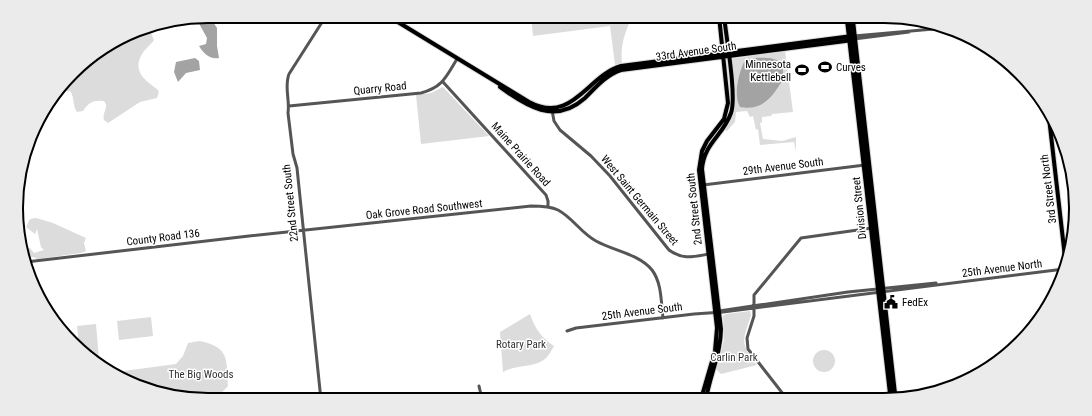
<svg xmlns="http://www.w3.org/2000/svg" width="1092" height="416" viewBox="0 0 1092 416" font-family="'Roboto Condensed',sans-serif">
<rect width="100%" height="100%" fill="#fff"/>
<path fill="#dcdcdc" d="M531,16h101c-7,17 -12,29 -10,47l-7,2 -5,-39 -77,10z
M146,32l5,1 3,7c-4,6 -11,10 -14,18 -6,16 7,23 17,31 3,2 1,6 0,9l-17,4 -32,21 -4,-3c-2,-6 3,-10 2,-16l-2,-3c-11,-1 -15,1 -21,10l-6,1c-5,-6 -2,-15 -7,-21h-11l23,-28 47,-27z
M785,51l8,61 -21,2 -1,2 -9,1v5l-2,1 3,16 19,2 14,-4v15l-2,-10 -34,3 -2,-16 -2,1 -3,-14 -3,1 -3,-6 -11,1 -1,10 -8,9 -3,-1 8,-15 -1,-56z
M443,87l46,49 -68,8 -5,-49 15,-2z
M36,218l17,5 33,15 -2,5 2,8 -5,2 -43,6 -5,-2 -5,2 -4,-5 1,-5 5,-1 4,5 10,-3 -3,-3 -4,-18 -2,5 -9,-7 4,-8z
M750,311l1,4c-8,26 -12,27 6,50l-36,9 -5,-5 8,-29 -1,-24 3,-2z
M530,314c5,15 11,23 24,32 -3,5 -6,12 -12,15 -10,6 -26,4 -39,11l-3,-40z
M151,317l2,19 -34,4 -2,-19z
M96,324l3,35h-9l-11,-11 -2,-22z
M200,341c30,7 26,17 28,45l-13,14 -57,-7 -42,-21 60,-8 7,-8 5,-13z
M813 361a11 11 0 1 1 22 0a11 11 0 1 1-22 0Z"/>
<path fill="#a3a3a3" d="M209,16l8,12v18l2,12c-9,2 -16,-5 -20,-12l7,-2 1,-6 -11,-20z
M195,58l4,3 1,9 -14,3 -8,9 -4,-10 2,-10z
M755,58c18,-1 32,0 27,23 -10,17 -21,30 -42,26 -7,-12 -1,-34 4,-45z"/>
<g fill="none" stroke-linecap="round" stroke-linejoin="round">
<g stroke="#dbdbdb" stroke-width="6">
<path id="major" d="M388,16l141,86c43,23 58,-26 92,-36l231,-30
M500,87c26,19 55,38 85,11 11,-11 21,-23 36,-28l232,-30
M1048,109l18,157
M701,399l14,-48 2,-23 -18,-158 3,-19 5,-10 17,-22 4,-16 -9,-87
M706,399c4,-24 15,-46 15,-70l-19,-160c2,-26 21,-33 29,-56 6,-16 -5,-77 -7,-97"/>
</g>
<g stroke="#dbdbdb" stroke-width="7">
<path id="highway" d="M847,16l44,382
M852,16l43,382"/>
</g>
<path stroke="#555" stroke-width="3" d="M854,36l91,-8
M854,39l55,-7
M443,82l103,113 2,6v6
M289,106l132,-13c22,-6 25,-16 36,-34
M552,110l2,11 6,9 31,26 19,20 59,74c14,10 23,7 40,4
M703,185l162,-20
M26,262l223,-26 282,-30c9,0 19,0 27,4 15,8 23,23 38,31 18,10 43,13 56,29 10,13 9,33 11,48
M719,311l129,-19 88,-9
M567,331l9,-3 118,-14 29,-2 341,-43
M479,386l3,13
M787,399l-39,-50 -1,-11 7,-22v-21l47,-57 71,-10
M321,400l-24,-232 -4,-14 -5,-41c2,-14 -4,-26 1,-39l37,-58"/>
<use href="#major" stroke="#000" stroke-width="4"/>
<use href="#highway" stroke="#000" stroke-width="5"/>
</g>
<defs>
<g id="stadium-bare" transform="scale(1.08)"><path d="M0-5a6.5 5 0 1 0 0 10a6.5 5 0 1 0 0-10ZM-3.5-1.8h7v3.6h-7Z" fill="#000" stroke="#fff" stroke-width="2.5" paint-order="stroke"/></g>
<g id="civic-bare" transform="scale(1.08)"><path d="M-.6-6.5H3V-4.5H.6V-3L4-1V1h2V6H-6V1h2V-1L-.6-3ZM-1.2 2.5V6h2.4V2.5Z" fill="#000" stroke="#fff" stroke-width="2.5" paint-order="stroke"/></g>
</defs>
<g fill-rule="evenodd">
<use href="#stadium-bare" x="825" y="67"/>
<use href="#stadium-bare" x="802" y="70"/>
<use href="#civic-bare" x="891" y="302"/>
</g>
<g text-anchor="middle" stroke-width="3" stroke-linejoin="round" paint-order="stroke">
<g font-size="11" fill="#000" stroke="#fff">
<text transform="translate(696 51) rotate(-8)" y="4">33rd Avenue South</text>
<text transform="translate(380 88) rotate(-6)" y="4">Quarry Road</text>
<text transform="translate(521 154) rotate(48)" y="4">Maine Prairie Road</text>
<text transform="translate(783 166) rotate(-7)" y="4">29th Avenue South</text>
<text transform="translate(1048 189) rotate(-97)" y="4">3rd Street North</text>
<text transform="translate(640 200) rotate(50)" y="4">West Saint Germain Street</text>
<text transform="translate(290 203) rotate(-96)" y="4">22nd Street South</text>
<text transform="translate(859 208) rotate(-96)" y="4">Division Street</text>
<text transform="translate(424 209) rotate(-6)" y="4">Oak Grove Road Southwest</text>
<text transform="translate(694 209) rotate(-96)" y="4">2nd Street South</text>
<text transform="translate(163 237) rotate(-7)" y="4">County Road 136</text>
<text transform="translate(1002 268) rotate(-7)" y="4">25th Avenue North</text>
<text transform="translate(642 311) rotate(-7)" y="4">25th Avenue South</text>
</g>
<g font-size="11" fill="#000" stroke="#fff" text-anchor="start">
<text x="791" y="68" text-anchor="end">Minnesota<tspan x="791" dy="13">Kettlebell</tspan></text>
<text x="836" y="71">Curves</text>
<text x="902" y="306">FedEx</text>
</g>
<g font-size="11" fill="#333" stroke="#fff">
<text x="521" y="348">Rotary Park</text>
<text x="734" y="361">Carlin Park</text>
<text x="201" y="378">The Big Woods</text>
</g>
</g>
<path d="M0 0H1092V416H0ZM208 23H884A185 185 0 0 1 1069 208V208A185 185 0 0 1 884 393H208A185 185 0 0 1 23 208V208A185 185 0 0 1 208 23Z" fill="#ebebeb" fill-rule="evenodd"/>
<path fill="none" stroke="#000" stroke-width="2" d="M208 23H884A185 185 0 0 1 1069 208V208A185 185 0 0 1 884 393H208A185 185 0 0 1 23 208V208A185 185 0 0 1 208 23Z"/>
</svg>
